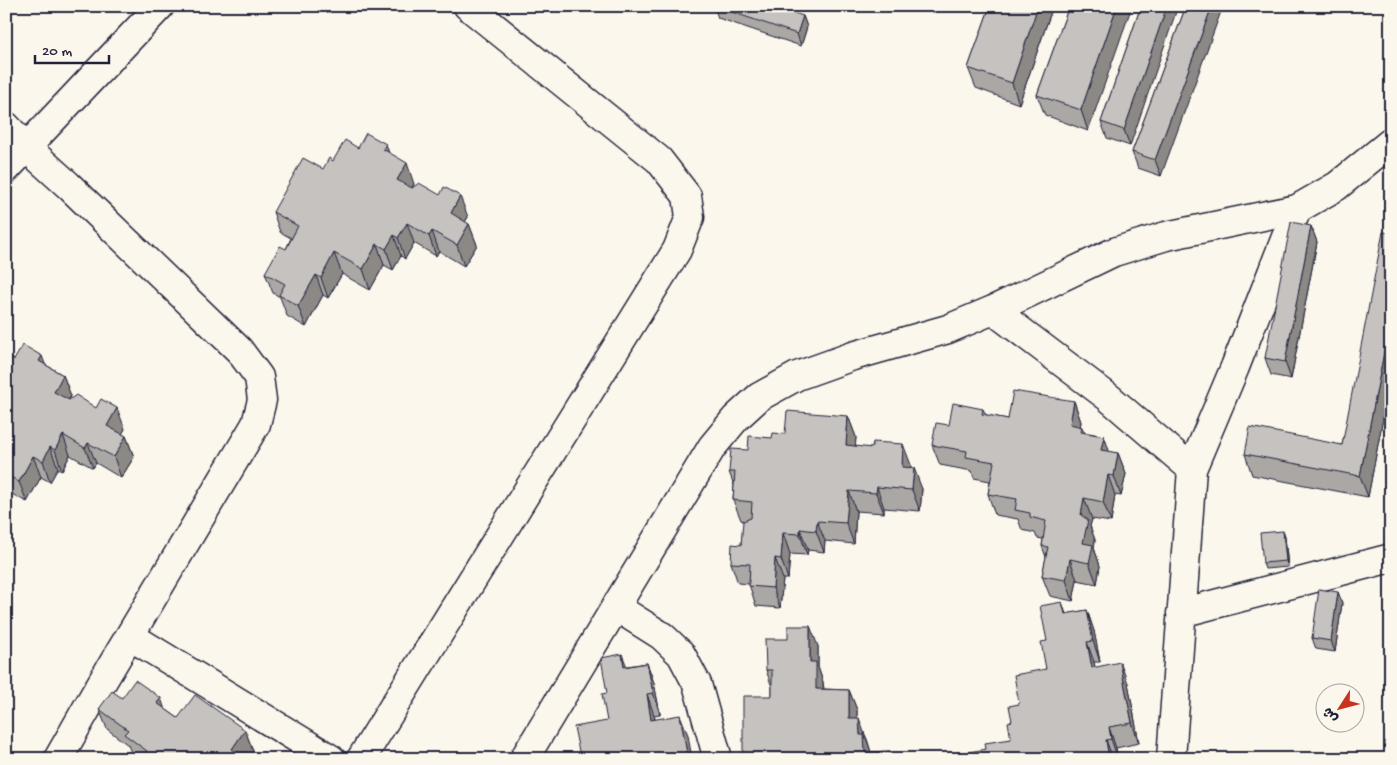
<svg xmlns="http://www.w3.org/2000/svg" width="1397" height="765" viewBox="0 0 1397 765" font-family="'Gochi Hand','Playpen Sans Arabic',sans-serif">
<rect width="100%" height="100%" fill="#fbf7ec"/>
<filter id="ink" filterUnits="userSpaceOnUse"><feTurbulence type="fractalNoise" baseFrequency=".02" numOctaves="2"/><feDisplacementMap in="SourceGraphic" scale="10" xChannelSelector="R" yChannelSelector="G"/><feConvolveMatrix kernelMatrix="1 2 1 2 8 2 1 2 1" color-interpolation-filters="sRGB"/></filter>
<g filter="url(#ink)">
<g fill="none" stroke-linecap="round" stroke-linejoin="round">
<g stroke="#22223b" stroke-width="31">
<path id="street" d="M6,126l21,22 41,37 171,165 20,27 3,23 -6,24 -161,270 -37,65
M6,169l154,-163
M993,310l115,87 84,72
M616,607l46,29 19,18 16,30 21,75
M1181,613l210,-55
M130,636l201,123
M361,759l316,-509 13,-33 -3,-21 -28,-36 -191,-154
M524,759l188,-312 24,-29 23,-21 38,-21 56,-20 95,-27 45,-19 121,-58 52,-16 131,-27 40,-23 54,-44
M1171,759l21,-290 43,-102 62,-158"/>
</g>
<use href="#street" stroke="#fbf7ec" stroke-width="28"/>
</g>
<path fill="#aaa7a5" stroke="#22223b" d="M714,6l89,10 4,11 -6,19 -83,-28z
M799,6h16l-2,5z
M990,6h63l-34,98 -43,-16 -8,-20z
M1069,6l19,125 -43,-16 -8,-20z
M1141,6l-11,140 -23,-8 -6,-16z
M1186,6l-25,170 -23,-8 -6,-16z
M358,148l31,5 25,31 -2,4 56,29 -3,5 4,2 8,21 -13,21 -25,-15 -3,5 -22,-13 -9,16 -4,-3 -8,14 -9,-5 -14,25 -28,-16 -14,24 -5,-3 -17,32 -19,-11 -7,-19 -7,-4 -8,-20 21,-24 5,-11 -11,-6 -7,-20 50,-43z
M1311,226l6,16 -26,137 -20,-4 -6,-17z
M1391,233v143l-23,121 -116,-22 -7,-21 97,-9z
M6,355l8,5 32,5 17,10 8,21 -2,4 56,29 -3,5 4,2 8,21 -13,21 -25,-15 -3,5 -23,-13 -8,16 -4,-3 -8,14 -9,-5 -14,25 -21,-11z
M1074,401l7,21 -1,4 2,1 2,5 20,4 5,16 9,1 8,21 -5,22 -6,-1 -4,27 -19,-3 -2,7 5,14 -1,8 6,18 -3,18 -20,-4 -4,21 -23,-5 -8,-20 4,-19 -4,-11 1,-7 -6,-1 -2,-5 -13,-3 -4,-11 -23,-4 -7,-21 2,-13 -16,-3 -2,-7 -32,-6 -8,-20 17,-20 34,-16 3,6 22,4z
M848,416l8,21 -1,9 56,19v3l11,21 -2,22 -36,-3v5l-28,-2 -2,33 -29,-3 -1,11 -16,-2 -1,5 -17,-1 -2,25h-5l-3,29 -24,-2 -7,-22 -11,-1 -7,-20 10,-18 3,-24 -3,-1 -8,-20 1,-15 -5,-13 19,-22 24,-12z
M1283,531l2,6 3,30 -23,2 -2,-6z
M1338,592l4,11 -7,49 -19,-3 -4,-11z
M1062,602l4,12 21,-4 7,21 6,31h-6l1,5 33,16 11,60 -23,5 2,11h-160l28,-10 25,-10 1,-18 7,-17 27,-35 1,-28z
M818,646v21l5,15 1,7 25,1 8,20v8l10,21 4,13 19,-1 3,6 27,2h-177v-2l29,-61v-9l-6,-17z
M647,663l7,20 6,31 -6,1 1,4 33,16 -108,21 27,-35v-28l20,-27z
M164,708l14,10 67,12 8,21 -6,8h-110l-5,-4 -4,-10 -21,-16 -8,-20z"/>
<path fill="#8b8886" stroke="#22223b" d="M811,6h4l-2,5z
M1038,6h15l-34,98 -7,-21z
M1117,6h15l-44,125 -7,-21z
M1167,6h11l-48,140 -6,-16z
M1212,6h11l-62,170 -6,-16z
M803,16l4,11 -6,19 -4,-12z
M386,144l7,21 -10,-16z
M407,163l7,21 -9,16 -8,-20z
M460,196l8,21 -10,17 -7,-21z
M407,223l7,20 -9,16 -7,-21z
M469,224l8,21 -13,21 -7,-21z
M1311,226l6,16 -26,137 -6,-17z
M432,231l7,20 -3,5 -7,-20z
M394,235l7,21 -8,14 -7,-21z
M377,244l7,21 -14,25 -7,-21z
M334,253l8,21 -14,24 -7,-20z
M316,275l7,20 -17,32 -8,-21z
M1391,316v60l-23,121 -8,-21z
M42,356l8,21 -11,-16z
M63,375l8,21 -9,16 -8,-20z
M1074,401l7,21 -4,23 -7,-21z
M117,408l8,21 -10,17 -8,-20z
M848,416l8,21 -2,29 -8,-21z
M63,435l7,20 -8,16 -7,-21z
M126,436l8,21 -13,21 -7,-21z
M1104,436l7,20 -10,-6z
M88,443l8,20 -3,5 -8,-20z
M903,444l8,21 -2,23 -7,-21z
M50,447l8,21 -8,14 -7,-21z
M1118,453l8,21 -5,22 -7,-20z
M33,456l8,21 -14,25 -8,-20z
M914,468l8,21 -2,22 -8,-21z
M1108,475l7,20 -4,27 -8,-20z
M877,487l7,21v5l-8,-20z
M849,491l7,20 -2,33 -8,-21z
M1084,498l8,21 -2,7 5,14 -1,8 6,18 -3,18 -8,-21 -6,-20 -2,-28z
M817,521l8,20 -1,11 -8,-21z
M800,529l8,21 -1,5 -7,-21z
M1283,531l2,6 3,30 -2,-6z
M783,533l7,21 -2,25 -7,-20z
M775,558l8,21 -3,29 -7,-20z
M1070,559l7,21 -4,21 -7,-21z
M1338,592l4,11 -7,49 -4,-11z
M1087,610l7,21 6,31 -7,-21z
M810,626l8,20v21l5,15 1,28 -8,-21 -6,-27z
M1087,642l7,20 5,26 -7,-20z
M622,654l8,21 -6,-8z
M1120,662l8,21 11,60 -7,-20z
M647,663l7,20 6,31 -7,-21z
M849,690l8,20v29l-8,-21z
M647,694l7,21 5,26 -8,-21z
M161,698l7,21 -11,-16z
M680,715l8,20 4,24h-4z
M859,718l13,37 -5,4 -7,-24z
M1109,727l7,21 2,11 -7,-20z
M245,730l8,21 -6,8h-12l-3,-10z
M1106,740l7,19h-4z"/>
<path fill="#c6c2c0" stroke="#22223b" d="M714,6h60l29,10 -6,18z
M990,6h48l-26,77 -44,-15z
M1069,6h48l-36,104 -44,-15z
M1141,6h26l-43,124 -23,-8z
M1186,6h26l-57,154 -23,-8z
M366,133l20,11 -3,5 24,14 -10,17 15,8 7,-5 21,12 4,-8 16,9 -9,17 18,11 -12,21 -25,-14 -3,5 -22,-13 -9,15 -4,-3 -8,14 -9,-5 -14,25 -29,-16 -13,25 -5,-3 -18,31 -19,-11 6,-11 -20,-11 15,-27 6,3 12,-23 -25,-14 30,-54 20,11 6,-11 4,3 12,-21 13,8z
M1291,222l20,4 -26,136 -20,-4z
M1383,232l8,1v83l-31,160 -115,-22 5,-27 92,18z
M23,345l19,11 -3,5 24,14 -9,17 15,8 7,-5 20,13 5,-9 16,9 -10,18 19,10 -12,21 -26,-14 -3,5 -22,-13 -8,15 -5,-3 -7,14 -10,-5 -14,26 -13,-8v-119l8,5z
M1013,391l61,10 -4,23 12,3 -1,5 23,4 -3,14 17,3 -4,23 -6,-1 -5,27 -19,-4 -3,17 7,5 -5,23 10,2 -4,18 -19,-4 -4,21 -24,-4 6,-29 -6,-1 4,-25 -16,-4v-4l-15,-3 2,-11 -29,-5 6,-32 -28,-5 1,-6 -35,-6 4,-22 13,2 4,-22 30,6 -1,5 26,5z
M787,411l61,5 -2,29 26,3 1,-6 30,2 -1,23 12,1 -2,22 -35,-3 -1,6 -27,-2 -3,32 -29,-2 -1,10 -16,-2v5l-17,-1 -2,26 -6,-1 -2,30 -24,-2 1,-22 -19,-1 1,-19 9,1 2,-24 8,-3 1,-16 -19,-2 2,-28h-6l2,-23 17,1 1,-14 23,2 1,-5 12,1z
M1283,531l3,30 -23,2 -3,-30z
M1319,589l19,3 -7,49 -19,-3z
M1062,602l3,12 22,-4 6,31 -6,1 5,26 28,-6 12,61 -23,4 2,12 -5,1 3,19h-151l-1,-5 29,-5 -1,-6 26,-4 -3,-17 4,-1 -3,-15 10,-2 -5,-29 32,-6 -5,-27 6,-1 -7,-35z
M788,626h22v36h6v27l33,1v28h10l1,17h4l1,17 25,-1 1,6h29v2h-154v-1l-23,-1v-61h29v-26h-6l-1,-31h23z
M622,654l2,13 23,-4 6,30 -6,1 4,26 29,-5 8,44h-118l-1,-1 11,-2 -6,-29 33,-6 -5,-27 5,-1 -6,-35z
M135,680l26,18 -4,5 21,15 17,-23 50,35 -13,19 10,8 -1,2h-100l6,-8 -23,-17 4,-4 -29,-21 13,-18 10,7z"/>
</g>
<rect width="1397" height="765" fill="none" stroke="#fbf7ec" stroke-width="25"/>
<rect x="12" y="12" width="1372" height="740" fill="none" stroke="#22223b" stroke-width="2" filter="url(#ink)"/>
<g transform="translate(1340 708) rotate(234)"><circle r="24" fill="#fbf7ec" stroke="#a4a2a5"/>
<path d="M0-4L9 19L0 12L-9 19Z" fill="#c8321e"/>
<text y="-8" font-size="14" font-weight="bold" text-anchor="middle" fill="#22223b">ش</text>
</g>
<path d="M35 55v8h74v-8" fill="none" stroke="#22223b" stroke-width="2.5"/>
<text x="42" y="55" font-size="15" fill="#22223b" stroke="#fbf7ec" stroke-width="4" paint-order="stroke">20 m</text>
</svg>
